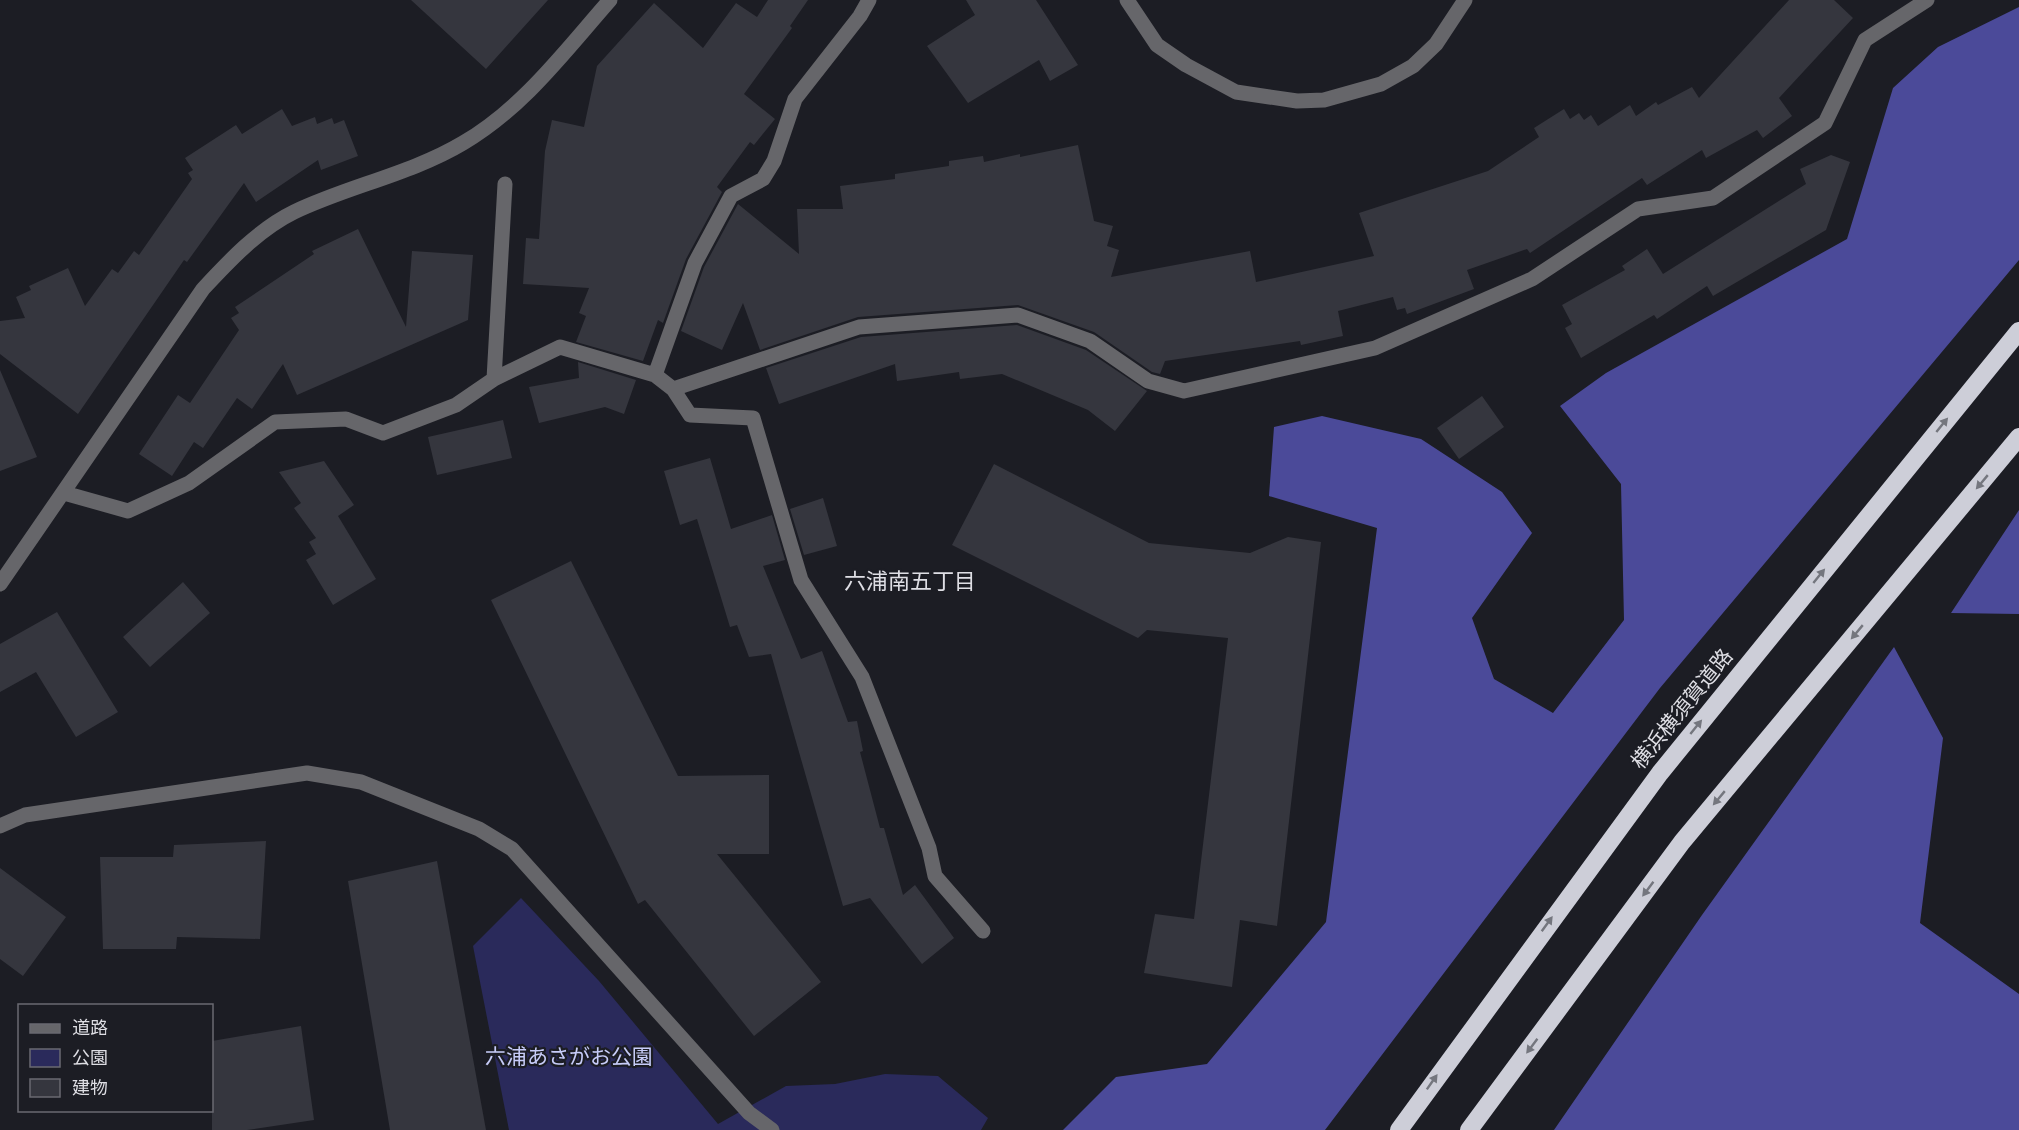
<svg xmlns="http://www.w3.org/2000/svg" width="2019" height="1130" viewBox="0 0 2019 1130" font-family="'Titillium Web','Noto Sans JP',sans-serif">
<rect width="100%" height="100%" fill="#1c1d24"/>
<path fill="#2a2a5b" d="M521,898l78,83 119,143 68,-38 49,-2 50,-10 53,2 50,42 -7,12h-472l-36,-184z"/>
<path fill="#4b4a99" d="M2019,7v253l-359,428 -335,442h-262l53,-53 91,-13 119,-142 51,-394 -108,-32 5,-69 48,-11 99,23 81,53 30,41 -60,85 22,61 59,34 71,-93 -3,-136 -61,-78 46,-33 241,-134 46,-151 45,-41z
M2019,510v104l-68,-1z
M1894,647l49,91 -23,185 99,71v136h-465l148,-215z"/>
<path fill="#35363e" d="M411,0h137l-62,69z
M768,0h40l-18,26 2,2 -48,66 31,25 -21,26 -4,-3 -33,45 5,5 -36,67 -23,64 -5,-3 -15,41 -67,-19 10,-26 -7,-3 10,-25 -66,-4 3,-46 13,1 6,-88 7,-31 32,7 13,-61 57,-63 49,45 33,-45 21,14z
M966,0h70l42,65 -28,16 -11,-21 -71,43 -41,-57 48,-31z
M1789,0h45l19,18 -74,80 13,18 -29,22 -6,-8 -51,28 -4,-8 -55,35 -5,-7 -112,75 -3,-4 -60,21 7,19 -67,25 -2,-6 -8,2 -4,-13 -55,14 5,25 -42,9 -1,-4 -135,20 -5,13 -8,-2 -58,-40 -76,-27 -160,12 -98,33 -17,-47 -21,47 -41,-19 23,-64 34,-63 61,50 -2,-45h46l-3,-23 55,-7v-5l54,-8v-5l34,-5 1,6 36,-8v3l58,-12 16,76 19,5 -6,20 12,4 -8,27 139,-26 6,31 118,-26 -15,-43 129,-42 51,-34 -5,-9 30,-19 6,10 9,-6 5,7 7,-5 7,11 32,-21 6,11 20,-14 2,3 34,-18 7,11z
M282,109l10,17 23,-9 2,7 15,-6 2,6 10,-4 14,36 -37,14 -3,-10 -62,42 -12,-19 -57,79 -3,-2 -106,154 -78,-60v-33l25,-3 -9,-21 15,-7 -2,-4 39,-18 17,38 27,-37 6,4 16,-22 5,4 53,-76 -4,-6 5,-3 -8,-12 51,-33 6,9z
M1831,155l19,7 -24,68 -113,66 -6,-10 -50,33 -3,-4 -73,43 -16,-30 7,-4 -10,-19 63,-35 -3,-4 25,-17 16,25 143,-90 -6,-15z
M358,229l48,98 6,-76 61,4 -5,65 -171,75 -14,-31 -31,45 -15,-11 -34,50 -9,-6 -22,34 -33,-22 39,-59 12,8 49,-73 -8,-12 8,-5 -4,-6 79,-53 -2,-3z
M1017,325l69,25 61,41 -32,40 -27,-21 -86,-36 -42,5 -1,-7 -62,9 -2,-17 -116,40 -13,-36 95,-31z
M578,362l58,18 -12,34 -19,-7 -66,16 -10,-36 50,-9z
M0,370l37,87 -37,14z
M1482,396l22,31 -45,32 -22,-31z
M503,420l9,38 -75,17 -9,-38z
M710,458l21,71 41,-14 13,45 -22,6 38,93 21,-8 26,71 9,-1 6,30 -3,1 20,76h4l19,67 12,-10 39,53 -32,26 -52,-66 -27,8 -72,-252 -22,3 -12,-32 -7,2 -33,-108 -17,6 -16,-54z
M324,461l30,44 -16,11 38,63 -43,26 -27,-45 10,-6 -7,-12 7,-4 -22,-30 7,-5 -22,-31z
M994,464l155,79 101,10 38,-16 33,5 -44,384 -37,-6 -8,67 -88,-14 11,-59 39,5 34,-281 -81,-8 -9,8 -186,-93z
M823,498l14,48 -33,9 -14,-46z
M571,561l107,215 91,-1v79h-52l104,128 -67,54 -109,-136 -7,4 -147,-304z
M183,582l27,31 -60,54 -27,-30z
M57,612l61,100 -42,25 -40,-65 -36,20v-48z
M266,841l-6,98 -83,-2 -1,12h-73l-3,-92h73l1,-12z
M437,861l49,269h-96l-42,-249z
M0,868l66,49 -43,59 -23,-17z
M301,1026l13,94 -67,10h-35v-89z"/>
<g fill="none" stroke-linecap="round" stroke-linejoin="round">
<path stroke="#66666a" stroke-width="15" d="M1127,0l30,45 29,20 50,27 61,9 27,-1 57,-16 32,-18 23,-22 29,-44
M655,375l40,-112 36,-67 32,-17 11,-18 21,-62 65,-83 9,-16
M494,379l11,-195
M673,389l17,26 63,3 48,162 61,97 67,171 6,28 48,55
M64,493l64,18 61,-28 86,-61 71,-3 37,14 73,-28 38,-26 66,-32 95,28 18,14 186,-62 159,-12 72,26 58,40 36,10 191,-43 157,-69 106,-70 75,-11 112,-75 40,-83 62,-40
M0,584l203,-295c26,-28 56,-60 91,-77 54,-26 117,-38 169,-69 60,-35 102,-92 147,-143
M0,826l25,-11 282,-42 54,9 118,47 33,20 237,264 23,17"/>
<path stroke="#cdced8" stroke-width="18" d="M1399,1130l261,-357 359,-442
M1469,1130l213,-288 337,-405"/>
</g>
<defs><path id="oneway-solid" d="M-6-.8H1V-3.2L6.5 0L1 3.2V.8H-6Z" transform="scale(1.5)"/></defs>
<g fill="#74767e">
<use href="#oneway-solid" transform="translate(1942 425) rotate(-51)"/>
<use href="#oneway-solid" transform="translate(1982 482) rotate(130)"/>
<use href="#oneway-solid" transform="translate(1819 576) rotate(-51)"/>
<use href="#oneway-solid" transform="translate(1857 632) rotate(130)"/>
<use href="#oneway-solid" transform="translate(1696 727) rotate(-51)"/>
<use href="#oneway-solid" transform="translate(1719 798) rotate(130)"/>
<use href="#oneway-solid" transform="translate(1648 889) rotate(127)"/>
<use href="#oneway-solid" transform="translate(1547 924) rotate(-54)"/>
<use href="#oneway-solid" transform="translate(1532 1046) rotate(127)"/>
<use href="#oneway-solid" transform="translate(1432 1082) rotate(-55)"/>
</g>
<g text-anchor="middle" stroke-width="4.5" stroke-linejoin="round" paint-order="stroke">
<g font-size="21" fill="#dedee4" stroke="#1c1d24">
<text transform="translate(1682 709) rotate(-51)" y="7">横浜横須賀道路</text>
</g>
<g font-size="21" fill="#c7ccf8" stroke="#1c1d24">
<text x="569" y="1064">六浦あさがお公園</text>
</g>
<g font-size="22" fill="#dedee4" stroke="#1c1d24">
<text x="910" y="589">六浦南五丁目</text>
</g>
</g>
<rect x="18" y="1004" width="195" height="108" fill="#1c1d24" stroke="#6a6a71" stroke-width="1.5"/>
<rect x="30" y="1024" width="30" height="9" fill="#66666a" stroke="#6a6a71" stroke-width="1.5"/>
<text x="72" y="1034" font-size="18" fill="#dedee4">道路</text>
<rect x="30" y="1049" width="30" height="18" fill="#2a2a5b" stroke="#6a6a71" stroke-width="1.5"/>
<text x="72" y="1064" font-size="18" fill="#dedee4">公園</text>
<rect x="30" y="1079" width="30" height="18" fill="#35363e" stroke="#6a6a71" stroke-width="1.5"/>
<text x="72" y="1094" font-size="18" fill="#dedee4">建物</text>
</svg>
